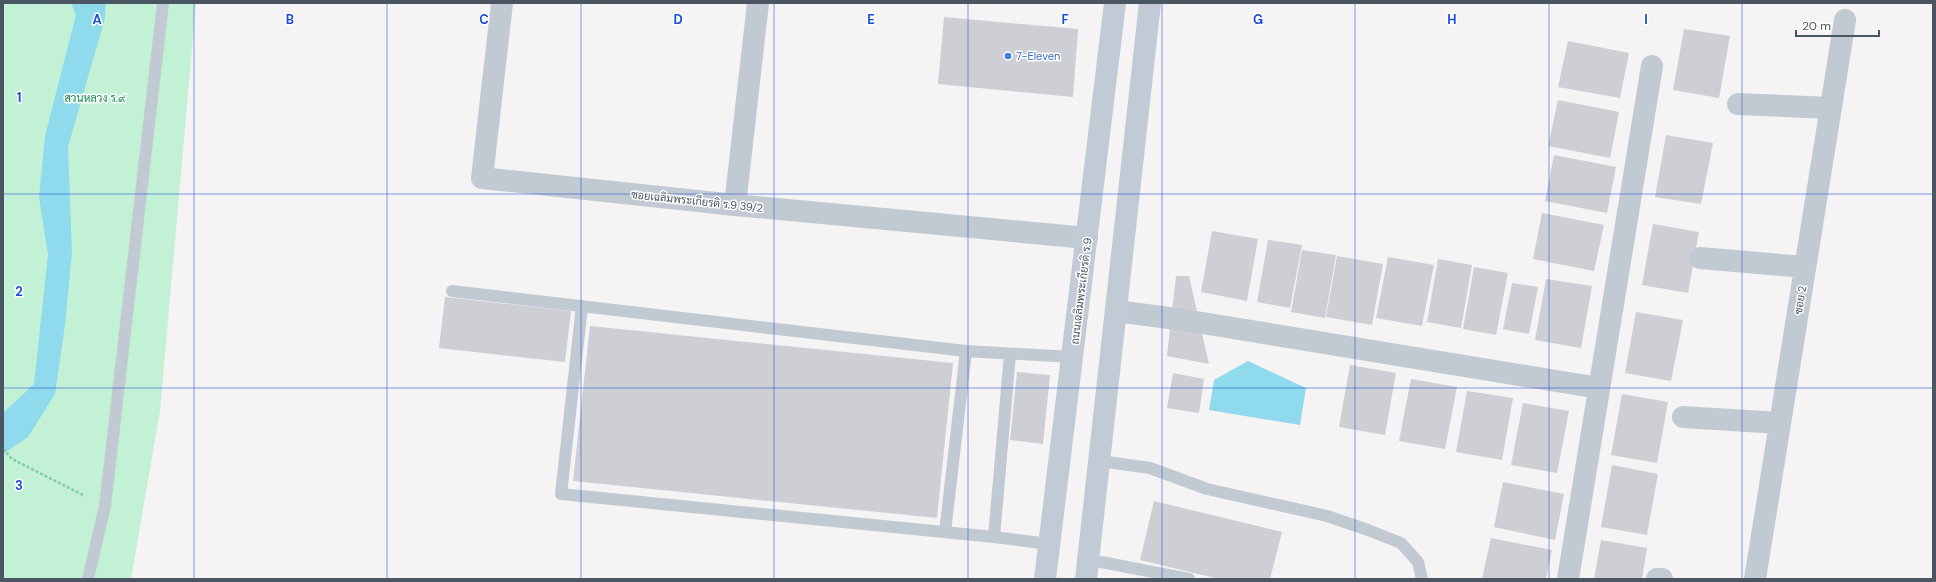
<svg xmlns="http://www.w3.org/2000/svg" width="1936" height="582" viewBox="0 0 1936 582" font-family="'DM Sans',Sarabun,sans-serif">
<rect width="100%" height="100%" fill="#f5f3f3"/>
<path fill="#c3f1d5" d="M3,3h193l-36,408 -29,168h-128z"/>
<path fill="#90daee" d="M71,3h35l-1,15 -37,129 4,105 -7,73 -10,69 -27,43 -25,17v-41l31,-29 14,-129 -9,-58 6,-61 31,-121z
M1248,361l58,27 -6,37 -91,-15 5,-30z"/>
<path fill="#cdcfd5" d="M944,17l134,12 -5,68 -135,-13z
M1684,29l46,7 -11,62 -46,-8z
M1568,41l61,12 -9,45 -62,-11z
M1558,100l61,12 -9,46 -62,-12z
M1666,135l47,8 -12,61 -46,-7z
M1554,155l62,12 -9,46 -62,-12z
M1542,213l62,12 -10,46 -61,-12z
M1653,224l46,8 -11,61 -46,-8z
M1212,231l46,8 -11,62 -46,-9z
M1268,240l34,5 -12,63 -33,-6z
M1302,250l34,5 -11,63 -34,-6z
M1337,256l46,8 -11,61 -46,-8z
M1388,257l46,8 -12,61 -46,-8z
M1438,259l34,6 -11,63 -34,-6z
M1474,267l34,6 -12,62 -33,-6z
M1176,276h13l20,88 -42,-8z
M1546,279l46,7 -11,62 -46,-8z
M1512,283l26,4 -9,47 -26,-5z
M445,297l126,14 -6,51 -126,-14z
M1636,312l47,8 -12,61 -46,-8z
M590,326l363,37 -16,155 -364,-37z
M1350,365l46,8 -11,62 -46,-8z
M1017,372l33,3 -7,69 -33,-4z
M1173,373l31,6 -5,34 -32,-5z
M1411,379l46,8 -12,62 -46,-8z
M1467,391l46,7 -11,62 -46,-8z
M1622,394l46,8 -11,61 -46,-8z
M1523,403l46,8 -12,62 -46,-8z
M1612,465l46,9 -11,61 -46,-8z
M1503,482l61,12 -9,46 -61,-13z
M1154,501l128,31 -12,47h-51l-79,-19z
M1491,538l61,12 -6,29h-64z
M1601,540l46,8 -5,31h-48z"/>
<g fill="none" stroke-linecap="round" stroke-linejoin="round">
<path stroke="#7ad0a6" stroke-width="2.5" stroke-dasharray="3 2" stroke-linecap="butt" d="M3,449l9,10 73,37"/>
<path stroke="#c1cad2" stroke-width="12" d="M452,291l514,60 106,6
M582,306l-21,188 433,43 55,7
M1100,461l50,7 57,21 120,27 41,14 33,13 17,19 4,17
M945,532l21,-181
M994,537l16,-183
M1101,562l88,17
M88,579l17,-73 58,-503"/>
<path stroke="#c1cad2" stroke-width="22" d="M502,3l-20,175 253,27 352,33
M1738,104l93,4
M735,205l23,-202
M1700,258l105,9
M1116,311l68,9 415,68
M1683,417l97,6
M1568,579l84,-513
M1657,579h5
M1755,579l90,-559"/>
<path stroke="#c1cbd6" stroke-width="22" d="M1045,579l70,-576
M1086,579l64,-576"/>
</g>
<path fill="none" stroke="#1d4ed8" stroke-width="1" stroke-opacity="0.55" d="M194,3v576M387,3v576M581,3v576M774,3v576M968,3v576M1162,3v576M1355,3v576M1549,3v576M1742,3v576M3,194h1930M3,388h1930"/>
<circle fill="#3f7fe0" stroke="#fff" stroke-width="1.5" cx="1008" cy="56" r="4"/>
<g text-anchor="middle" stroke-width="3" stroke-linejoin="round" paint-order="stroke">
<g font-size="11" fill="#366cbe" stroke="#fff" text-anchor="start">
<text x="1016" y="60">7-Eleven</text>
</g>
<g font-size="11" fill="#17864f" stroke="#fff">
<text x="95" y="102">สวนหลวง ร.๙</text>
</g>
<g font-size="11" fill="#4a5661" stroke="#fff">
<text transform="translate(697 201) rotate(6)" y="4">ซอยเฉลิมพระเกียรติ ร.9 39/2</text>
<text transform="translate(1081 291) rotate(-83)" y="4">ถนนเฉลิมพระเกียรติ ร.9</text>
<text transform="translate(1800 300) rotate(-81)" y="4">ซอย 2</text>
</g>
</g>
<g font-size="13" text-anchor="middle" font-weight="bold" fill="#1d4ed8" stroke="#fff" stroke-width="3" stroke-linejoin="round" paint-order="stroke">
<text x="97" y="24">A</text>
<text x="290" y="24">B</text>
<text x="484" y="24">C</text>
<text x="678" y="24">D</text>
<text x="871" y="24">E</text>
<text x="1065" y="24">F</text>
<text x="1258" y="24">G</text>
<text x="1452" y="24">H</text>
<text x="1646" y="24">I</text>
<text x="19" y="102">1</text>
<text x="19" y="296">2</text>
<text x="19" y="490">3</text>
</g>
<rect width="1936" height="582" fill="none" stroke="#4a5661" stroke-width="8"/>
<path d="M1796 30v6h83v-6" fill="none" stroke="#4a5661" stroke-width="2"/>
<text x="1802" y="30" font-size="12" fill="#4a5661" stroke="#ffffff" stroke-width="3" paint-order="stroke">20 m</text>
</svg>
